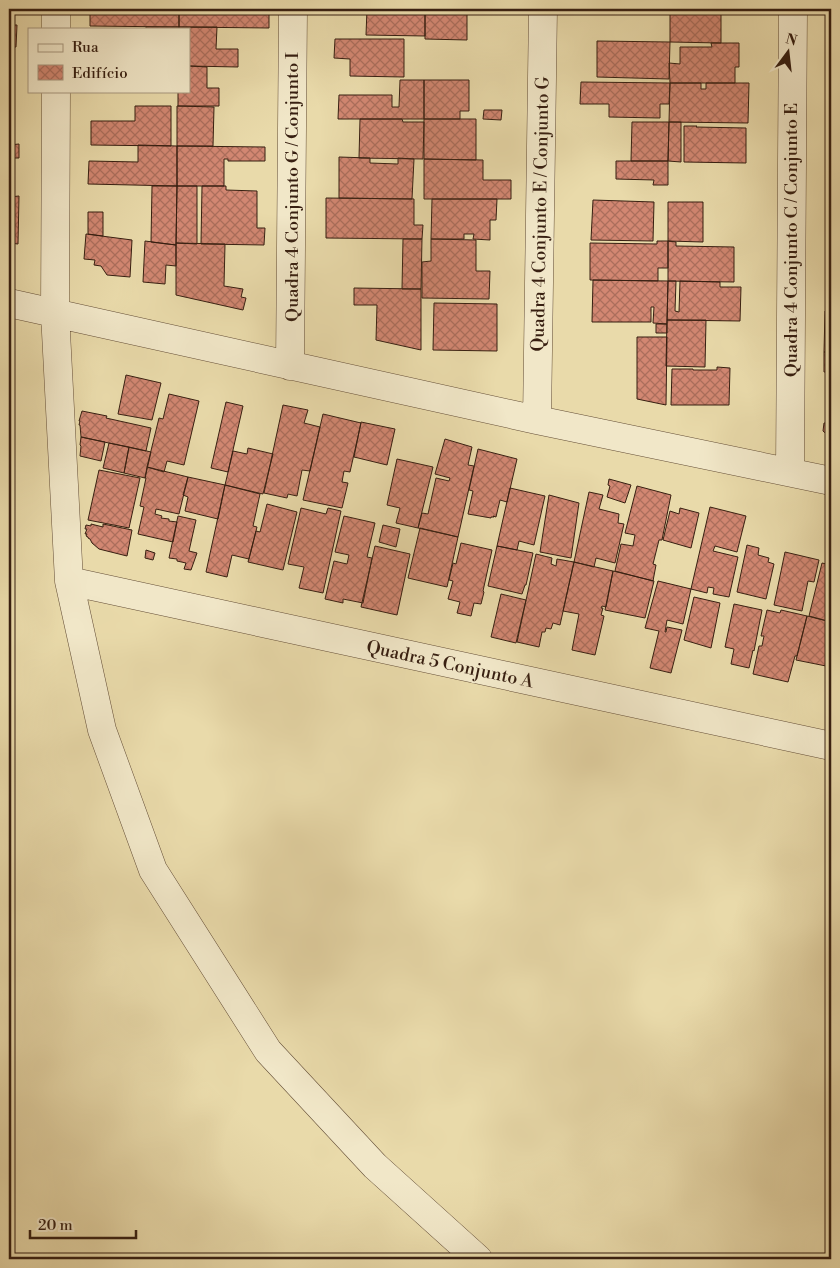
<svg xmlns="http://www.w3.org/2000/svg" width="840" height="1268" viewBox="0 0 840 1268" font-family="'Libre Bodoni',serif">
<defs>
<pattern id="building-cross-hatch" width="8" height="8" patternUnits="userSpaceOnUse" patternTransform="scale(1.25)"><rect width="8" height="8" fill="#d28772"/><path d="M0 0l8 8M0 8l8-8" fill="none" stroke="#ab6e5c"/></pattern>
</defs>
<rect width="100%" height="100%" fill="#e9daaa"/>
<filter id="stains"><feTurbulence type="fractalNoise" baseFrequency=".004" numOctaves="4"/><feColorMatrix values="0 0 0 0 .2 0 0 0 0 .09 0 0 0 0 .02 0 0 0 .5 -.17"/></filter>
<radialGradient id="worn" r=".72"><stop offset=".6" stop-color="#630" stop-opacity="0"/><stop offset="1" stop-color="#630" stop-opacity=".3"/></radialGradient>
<path fill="url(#building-cross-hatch)" stroke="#371f11" d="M122,9h57v18l-89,-1v-15h32z
M179,9h90v19l-90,-1z
M367,9h58v27l-59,-1z
M425,9h42v31l-42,-1z
M670,9h51v34l-51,-1z
M9,25h8l-1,22h-7z
M146,27h33v2h-33z
M179,27h38l-1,22h22v18l-49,-1v-37h-10z
M335,39h69v38l-54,-1v-17l-16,-1z
M597,41l73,1 -1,37 -72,-2z
M711,43h28v24h-4v16h-65l-1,-20 11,1v-17h32z
M189,66l18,1v21h12v18h-41v-15h11z
M400,80h24v39h-86l1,-24h53v12h7z
M424,80h45v31h-9v8h-36z
M581,82l89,1 -1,21h-9v14l-51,-1v-13h-29z
M670,83h31v6h5v-6h43l-1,40 -79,-1z
M135,106h36v40l-80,-1v-24h44z
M177,106l37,1 -1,39h-36z
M484,110h18l-1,10 -18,-1z
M360,119h42l1,3h21l-1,37 -64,-1z
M424,119h52v41l-52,-1z
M632,122h37l-1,39h-37z
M669,122h12v40l-13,-1z
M684,126h13l-1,1 50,1v35l-62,-1z
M19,144v14h-7v35h-3v-48z
M138,145l39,1v40l-89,-2 1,-23 49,1z
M177,146l88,1v14h-37v-2h-4v27h-47z
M339,157l31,1v5l28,1v-6l16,1 -2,40 -73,-1z
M424,159l59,1v20h28v19h-87z
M616,161h52v24h-15l1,-5 -38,-1z
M152,186h25l-1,59 -25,-3z
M177,186h20v58l-21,-1z
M202,186h24v4l31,1v37h8l-1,17 -63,-1z
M826,193h5v22h-5z
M19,196l-1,48 -9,-1v-46z
M326,198l88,1v26h9l-1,14 -96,-1z
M432,199h65l-1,21h-6v20l-17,-1 1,-5h-10v5h-33z
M593,200l61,2 -1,39 -62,-1z
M668,202h35v40l-35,-1z
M88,212h15v24l-15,-2z
M86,234l46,6 -2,37 -23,-2 -6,-9 -7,-1 1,-5 -11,-1z
M403,239h19l-1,50h-19z
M431,239l45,1v31h14l-1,28 -67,-1v-36l9,-1z
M145,241l31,4v21l-10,-1 -1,19 -22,-2z
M657,241h11v27h-10v13l-68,-1v-37l67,1z
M668,241l8,1v4l58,1v35l-66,-1z
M176,243l49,1 -1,42 19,3 -2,8 5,1 -3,12 -67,-15z
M593,280l75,1 -1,43 -14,-1 1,-16h-3v15h-59z
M668,281h8l-1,30 4,1 1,-31 40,1v5h21l-1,34 -73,-1z
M354,288l67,1v61l-45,-10 1,-35h-23z
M434,303l63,1v47l-64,-1z
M825,311h6v41h-7z
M667,320h39l-1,47 -39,-1z
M656,324h11v9h-11z
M637,337h30l-1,68 -29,-6z
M824,352h7v20h-7z
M717,367l13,1 -1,37h-58l1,-36h21v1h24z
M126,375l35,8 -9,37 -34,-6z
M169,394l30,7 -15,64 -17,-4 -3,11 -17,-5 12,-49 4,1z
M226,402l17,4 -15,66 -17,-4z
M283,405l25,5 -4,13 16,4 -10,44 -8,-1 -5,26 -9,-2 -1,4 -23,-5z
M82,411l25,5 -1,2 45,10 -5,23 -65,-14 -1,-12h-1l1,-4h-1z
M323,414l38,9 -11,49 -6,-1 -2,11 6,1 -6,25 -39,-8z
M361,422l34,7 -8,36 -33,-8z
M824,423h7v15l-8,-7z
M81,437l24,5 -4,19 -21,-5 1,-10 -1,-1z
M445,439l27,8 -4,18 6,1 -16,71 -40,-9 4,-15 6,1 8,-36 13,3 1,-3 -15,-4z
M109,443l20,4 -5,26 -21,-5z
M129,447l22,5 -6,26 -21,-5z
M248,448l25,6 -10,40 -38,-9 8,-34 14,3z
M478,449l39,10 -10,43 -7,-2 -4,17 -3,-1 1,1h-3v1l-23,-4 5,-23 -4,-1z
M397,459l36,8 -15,61 -22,-5 4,-15 -13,-3z
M147,467l41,10 -9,37 -23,-5 -1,5 7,2 -1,2 8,1v2l8,1 -4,20 -35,-8 6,-27 -4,-1 6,-28h-1z
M99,470l41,8 -11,50 -41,-8z
M188,477l37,8 -7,34 -33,-8 3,-14 -5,-2z
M609,479l22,6 -6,18 -18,-6 3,-11 -2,-1z
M225,485l35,9 -7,32 4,1 -8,32 -17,-4 -5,22 -21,-5z
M637,486l34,9 -9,45h-3l-6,24 3,1 -3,16 -38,-10 6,-27 12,2 2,-11 -10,-2z
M510,488l35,8 -11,49 -15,-4 -2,9 -20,-4z
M589,492l14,3 -4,14 20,5 -1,9 6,1 -9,39 -19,-5 -2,9 -20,-5z
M549,495l30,8 -8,55 -31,-6z
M267,504l30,8 -14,58 -35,-8 8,-31 4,1z
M710,507l36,9 -9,36 -22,-6 -2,5 25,6 -9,40 -16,-3 1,-6 -6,-1 -1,6 -16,-4z
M301,508l25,6 2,-6 13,3 -18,82 -24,-5 5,-21 -16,-3z
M680,508l19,5 -8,35 -28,-8 7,-29 9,3z
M178,516l18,4 -7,31 8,2 -6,17 -7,-1 2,-6 -9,-2v-2l-8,-1z
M344,516l31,7 -8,34 5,1 -9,45 -20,-4v4l-18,-4 9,-38 13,3 2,-9 -14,-3z
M91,524l12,3v-3l29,6 -5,26 -28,-7 -7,-6 -2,-4 -2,-1v-1l-2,-1 1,-2h-2l2,-5h-2l1,-4 5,1z
M383,525l17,4 -4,18 -17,-5z
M420,528l38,9 -11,50 -39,-9z
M461,543l31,7 -9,41 1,1 -3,12 -7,-1 -3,13 -14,-3 3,-11 -12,-3 5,-18 -4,-1 4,-17 3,1z
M747,545l12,3 -1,7 11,3 -1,4 6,2 -8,35 -29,-7z
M375,546l35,8 -13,61 -36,-8z
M497,546l36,7 -7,32h-1l-3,9 -34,-8z
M146,550l9,3 -2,7 -8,-2z
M785,552l34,8 -5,22 -6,-1 -6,30 -28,-6z
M536,554l16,4 -1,6 5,2 1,-7 17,3 -14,63 -7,-2 -2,6 -5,-1 -1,4h-3l-3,15 -22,-5z
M574,562l39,9 -7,36 -4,-1 -1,2h2l-2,7 3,1 -9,39 -23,-5 7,-36 -16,-3z
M822,563l9,2v57l-22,-6z
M613,571l41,10 -9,37 -40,-8z
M658,581l33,8 -8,35 -16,-4 -2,12h1l1,-5 15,3 -11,43 -21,-5 9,-37 -14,-3z
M501,594l25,6 -10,43 -25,-6z
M694,597l26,6 -9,45 -27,-8z
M734,604l28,6 -8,41 -1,-1 -4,18 -18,-4 3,-15 -9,-2z
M767,610l13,3 1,-3 26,6 -10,40h-2l-7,26 -35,-8 6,-28h3l2,-10h-3z
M807,616l24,6v45l-35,-7z"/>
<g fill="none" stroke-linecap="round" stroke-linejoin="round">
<g stroke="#644e37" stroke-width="29">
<path id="minor" d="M56,29v-20
M56,91l-1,222 14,268 33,149 51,140 115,181 107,115 103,93
M9,303l528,117 294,61
M290,366l3,-357
M537,420l6,-411
M790,472l3,-463
M69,581l762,165"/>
</g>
<use href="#minor" stroke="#f1e7c8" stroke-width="28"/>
</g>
<g text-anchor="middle" stroke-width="4" stroke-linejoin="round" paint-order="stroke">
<g font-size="18" fill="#371f11" stroke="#f1e7c8">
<text transform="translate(292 187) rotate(-90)" y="6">Quadra 4 Conjunto G / Conjunto I</text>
<text transform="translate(540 214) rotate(-89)" y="6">Quadra 4 Conjunto E / Conjunto G</text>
<text transform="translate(791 240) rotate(-90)" y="6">Quadra 4 Conjunto C / Conjunto E</text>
<text transform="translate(450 664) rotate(12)" y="6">Quadra 5 Conjunto A</text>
</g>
</g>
<rect width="840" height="1268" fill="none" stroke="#e9daaa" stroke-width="30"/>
<rect x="10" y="10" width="820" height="1248" fill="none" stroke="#371f11" stroke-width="2.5"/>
<rect x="15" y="15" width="810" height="1238" fill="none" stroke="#371f11"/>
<rect x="28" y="28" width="162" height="65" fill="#f1e7c8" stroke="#a7977f"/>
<rect x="38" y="44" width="25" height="8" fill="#f1e7c8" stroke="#a7977f"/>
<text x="72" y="52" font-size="15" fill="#371f11">Rua</text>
<rect x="38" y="65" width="25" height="15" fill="url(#building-cross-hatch)" stroke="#a7977f"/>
<text x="72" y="78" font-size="15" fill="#371f11">Edifício</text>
<g transform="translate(788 52) rotate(15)" stroke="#f1e7c8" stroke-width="4" paint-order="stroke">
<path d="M0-4L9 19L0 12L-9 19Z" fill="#371f11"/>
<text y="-8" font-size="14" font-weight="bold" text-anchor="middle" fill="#371f11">N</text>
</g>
<path d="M30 1230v8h106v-8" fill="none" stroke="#371f11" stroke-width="2.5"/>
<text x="38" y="1230" font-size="15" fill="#371f11" stroke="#f1e7c8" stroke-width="4" paint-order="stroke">20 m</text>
<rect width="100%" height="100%" filter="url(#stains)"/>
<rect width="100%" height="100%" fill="url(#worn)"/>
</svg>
